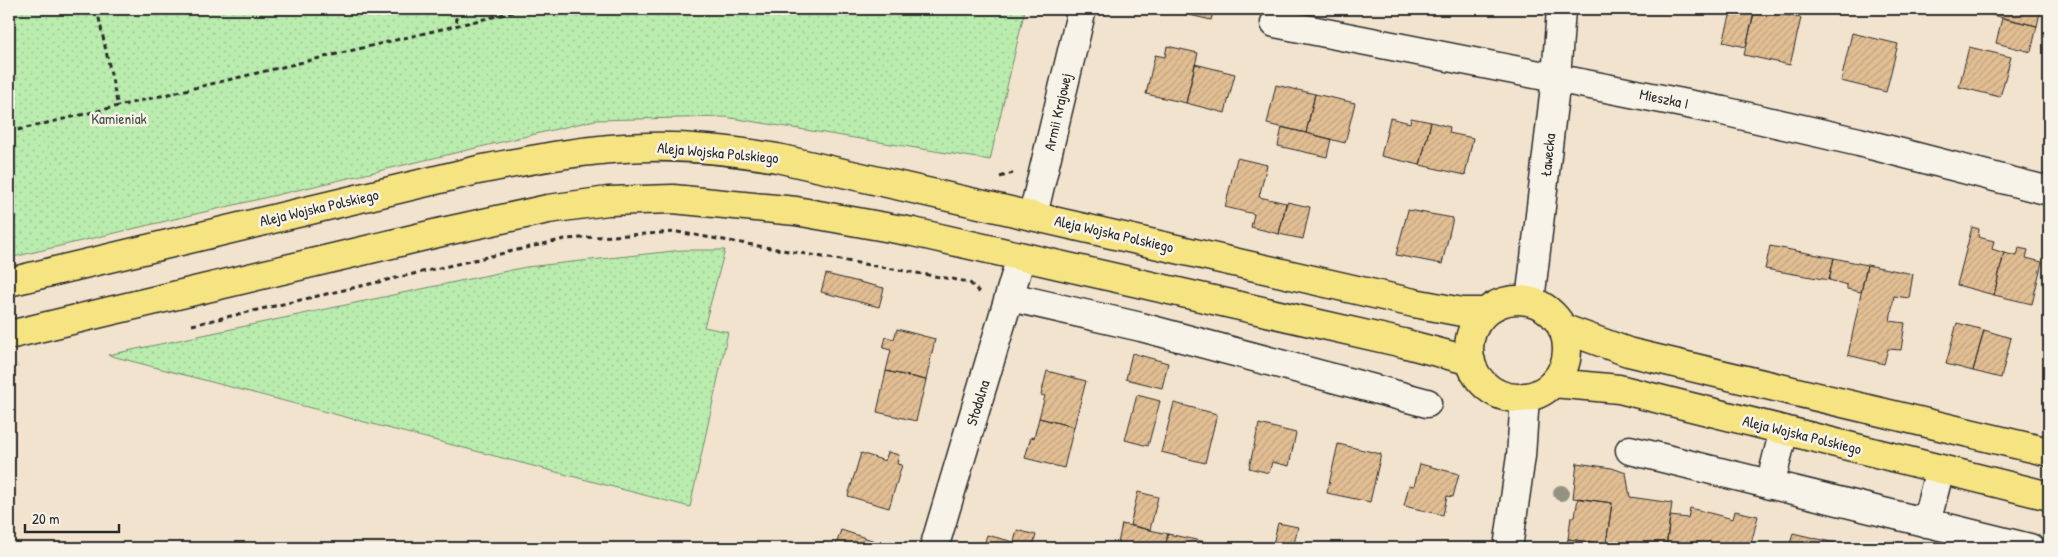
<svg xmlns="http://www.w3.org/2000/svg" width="2058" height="557" viewBox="0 0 2058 557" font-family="'Patrick Hand',sans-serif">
<defs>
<pattern id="green-dots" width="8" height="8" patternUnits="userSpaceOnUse" patternTransform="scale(1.25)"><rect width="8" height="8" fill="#b9ecad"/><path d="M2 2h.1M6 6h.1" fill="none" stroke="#9fcb95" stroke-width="1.8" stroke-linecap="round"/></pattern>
<pattern id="building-hatch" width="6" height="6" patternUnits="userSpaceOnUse" patternTransform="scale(1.25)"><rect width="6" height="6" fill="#e2be93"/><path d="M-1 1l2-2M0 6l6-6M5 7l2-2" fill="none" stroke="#c2a37f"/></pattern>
</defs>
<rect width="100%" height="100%" fill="#f1e3ce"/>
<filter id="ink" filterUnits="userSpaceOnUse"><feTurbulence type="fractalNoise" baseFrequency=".02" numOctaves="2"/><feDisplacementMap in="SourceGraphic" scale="10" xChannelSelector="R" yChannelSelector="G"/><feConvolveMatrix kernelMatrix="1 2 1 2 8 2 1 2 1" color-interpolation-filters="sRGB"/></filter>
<g filter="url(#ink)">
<path fill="url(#green-dots)" stroke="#728c6c" d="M9,9h1016l-35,151 -265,-43 -130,3 -586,138z
M683,250h42l-21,77 24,5 -38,175 -582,-152 418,-88z"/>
<path fill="url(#building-hatch)" stroke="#2b2b2b" d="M1164,9h50l-3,11z
M1732,9h23l-9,38 -23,-5z
M1755,9l46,9 -11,47 -46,-10z
M1989,9h52l-4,17 -49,-12z
M2002,18l35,8 -6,26 -35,-9z
M1852,33l46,11 -12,48 -45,-11z
M1167,46l31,7 -12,50 -40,-9 9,-39 10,2z
M1969,47l42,10 -11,40 -41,-10z
M1195,64l40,10 -10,39 -39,-10z
M1276,85l39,9 -9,39 -39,-9z
M1315,94l40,9 -10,40 -39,-10z
M1390,118l20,5 1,-5 20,4 -11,43 -39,-9z
M1431,122l19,5 -1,6 24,5 -8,37 -45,-10z
M1282,127l49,12 -4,18 -49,-11z
M1237,158l30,7 -8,32 27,6 -7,31 -28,-7 3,-13 -29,-7z
M1287,202l23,5 -7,32 -24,-5z
M1408,210l45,8 -11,46 -46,-9z
M1972,227l7,2 -1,8 16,4 -2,8 12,4 -10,42 -37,-10z
M1770,246l64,12 -5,22 -64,-11z
M2019,248l9,2 -2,8 16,4 -10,42 -38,-9 10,-42 13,3z
M1834,258l33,7 -6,27 -14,-3v-4l-18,-5z
M1867,265l46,9 -4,24 -15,-2 -4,25 15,2 -4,27 -13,-1 -4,15 -36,-9z
M826,274l58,14 -5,19 -58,-15z
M1957,323l27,7 -11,41 -27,-7z
M897,329l38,10 -9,41 -40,-9 5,-21 -8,-2 3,-11 8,2z
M1984,330l27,8 -10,40 -28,-7z
M1132,353l36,10 -6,25 -36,-9z
M886,371l40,9 -10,41 -39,-9z
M1047,371l39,10 -12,46 -35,-9 6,-22 -4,-1z
M1137,395l23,6 -12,45 -23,-6z
M1174,403l43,11 -12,49 -44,-11z
M1039,418l35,9 -10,41 -39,-10 6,-21 3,1z
M1259,424l37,9 -7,33 -17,-4 -3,11 -20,-5z
M1338,444l43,10 -11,48 -43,-9z
M888,452l11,3 -2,9 5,1 -13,43 -41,-12 13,-43 24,8z
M1577,463l35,5 14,5 4,24 42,6 -6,45h-29l-31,-4 6,-41 -39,-5z
M1420,464l39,10 -6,23 -6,-1 -4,19 -39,-9 5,-21 5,1z
M1138,492l20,5 -8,33 -20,-5z
M1578,498l34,5 -6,41 -38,-5 3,-22h4z
M1690,508l43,11 2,-8 23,5 -8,32h-84l4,-32 18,2z
M1278,523l20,4 -5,21h-21z
M1122,524l46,10 -3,14h-48z
M841,530l34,11 -2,7h-38z
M1017,530l19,5 -3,11 6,2h-56l4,-13 27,7z
M1793,533l42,10 -1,5h-45z
M1168,534l33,7 -1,7h-35z
M1568,539l38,5 31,4h-71z
M1201,541l31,7h-32z"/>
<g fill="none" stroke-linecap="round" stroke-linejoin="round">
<g stroke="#2b2b2b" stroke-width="31">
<path id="minor" d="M1275,23l448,88 136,31 190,49
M1033,215l49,-206
M1010,297l131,30 286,76
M1530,301l26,-223 5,-69
M1630,450l400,98
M1770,485l14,-55
M1926,523l14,-54
M934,548l87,-291
M1508,548l13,-92 4,-59"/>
</g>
<g stroke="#2b2b2b" stroke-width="31">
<path id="major" d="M9,282l469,-112c56,-11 112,-22 170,-23 42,-1 87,4 129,11l637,145 48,9h23
M1469 349a49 49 0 1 1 98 0a49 49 0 1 1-98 0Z
M1562,328l66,24 421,100
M9,335l433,-103 106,-23 60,-8 65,-2 123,12 117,21 490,111 68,18
M1553,383l66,6 430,107"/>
</g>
<path stroke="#2b2b2b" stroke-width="3" stroke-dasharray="5 4" stroke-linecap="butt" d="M97,9l21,98
M452,9l6,15
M9,132l517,-123
M1000,177l13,-4
M192,325l373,-86 112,-7 292,50 11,11
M9,368l9,-2"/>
<use href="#minor" stroke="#f7f3e8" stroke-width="28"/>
<use href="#major" stroke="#f6e381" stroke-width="28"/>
</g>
<circle fill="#949383" cx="1561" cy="493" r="8"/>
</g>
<g text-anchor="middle" stroke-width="5" stroke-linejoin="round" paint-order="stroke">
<g font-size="15" fill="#2b2b2b" stroke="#f7f3e8">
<text transform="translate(1664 99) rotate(12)" y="5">Mieszka I</text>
<text transform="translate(1058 112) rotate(-77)" y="5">Armii Krajowej</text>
<text transform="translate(718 153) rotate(5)" y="5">Aleja Wojska Polskiego</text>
<text transform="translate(1548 155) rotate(-84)" y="5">Ławecka</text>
<text transform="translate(319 208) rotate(-13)" y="5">Aleja Wojska Polskiego</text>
<text transform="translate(1114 234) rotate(13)" y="5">Aleja Wojska Polskiego</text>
<text transform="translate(978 403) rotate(-73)" y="5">Stodolna</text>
<text transform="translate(1802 435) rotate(14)" y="5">Aleja Wojska Polskiego</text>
</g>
<g font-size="15" fill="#475245" stroke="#f7f3e8">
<text x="119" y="124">Kamieniak</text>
</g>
</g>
<rect width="2058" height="557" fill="none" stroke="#f7f3e8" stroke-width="30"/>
<rect x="15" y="15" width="2028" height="527" fill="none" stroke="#2b2b2b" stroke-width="2" filter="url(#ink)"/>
<path d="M25 524v8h94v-8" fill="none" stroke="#2b2b2b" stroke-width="2.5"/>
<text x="32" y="524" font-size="15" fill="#2b2b2b" stroke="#f7f3e8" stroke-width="4" paint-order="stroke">20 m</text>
</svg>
